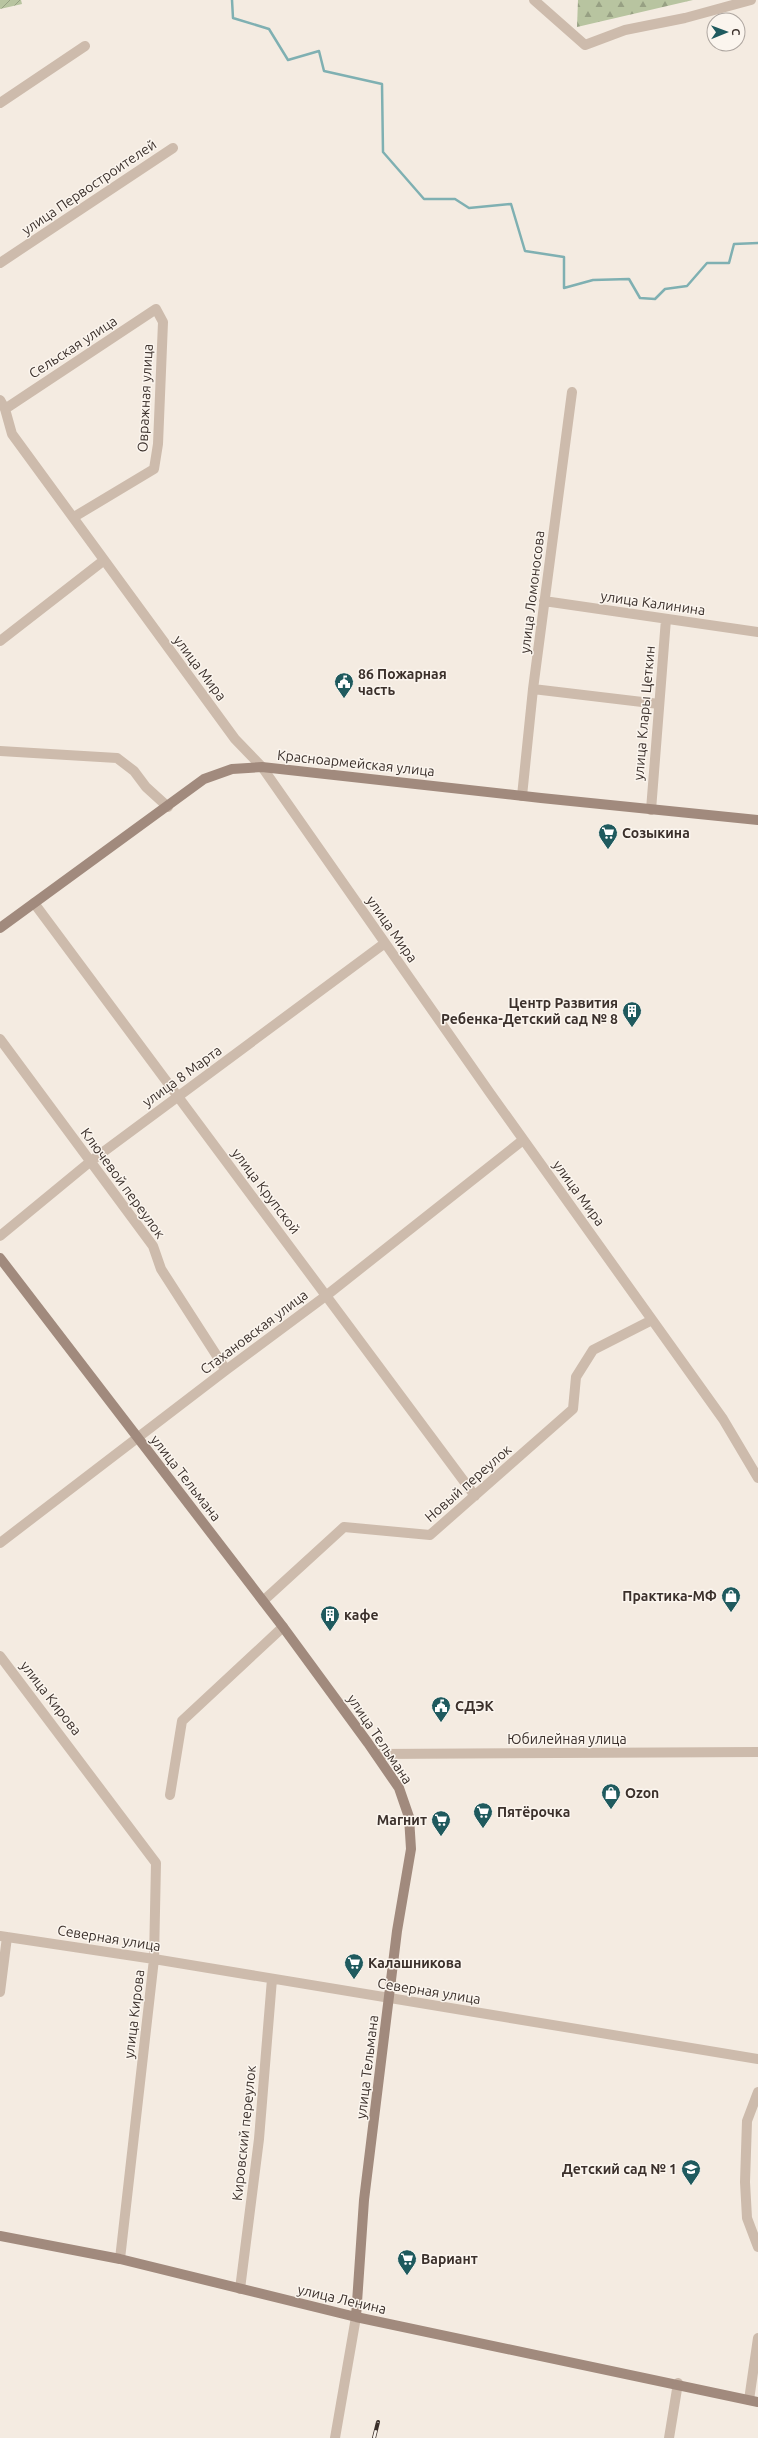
<svg xmlns="http://www.w3.org/2000/svg" width="758" height="2438" viewBox="0 0 758 2438" font-family="Ubuntu,sans-serif">
<defs>
<pattern id="forest-firs" width="22" height="20" patternUnits="userSpaceOnUse"><rect width="22" height="20" fill="#b8c4a0"/><path d="M5 1l3.5 6h-7zM16 11l3.5 6h-7z" fill="#97a083"/></pattern>
<pattern id="garden-furrows" width="10" height="10" patternUnits="userSpaceOnUse"><rect width="10" height="10" fill="#b8c4a0"/><path d="M-1 1l2-2M0 10L10 0M9 11l2-2" fill="none" stroke="#97a083"/></pattern>
</defs>
<rect width="100%" height="100%" fill="#f4ebe1"/>
<path fill="url(#forest-firs)" d="M578,0h115l-116,27z"/>
<path fill="url(#garden-furrows)" d="M0,0h21l1,4 -22,5z"/>
<g fill="none" stroke-linecap="round" stroke-linejoin="round">
<path stroke="#7fb0b2" stroke-width="2.5" d="M232,0l1,18 36,11 19,31 31,-9 5,20 58,13 1,68 41,47h31l14,9 42,-4 14,47 39,6v31l29,-8 36,-1 11,19 15,1 10,-10 22,-3 20,-23h22l5,-19 24,-1"/>
<path stroke="#cdbbac" stroke-width="10" d="M534,0l51,45 40,-15 60,-12 66,-18
M0,103l85,-57
M0,263l173,-115
M0,400l5,9 7,25 223,305 27,28 228,326 233,326 35,59
M5,409l151,-100 7,13 -5,122 -4,25 -80,48
M544,601l214,31
M0,641l103,-80
M533,689l126,15
M0,751l117,7 17,13 12,16 22,20
M522,796l11,-107 39,-297
M651,810l15,-191
M34,903l441,593
M0,1039l153,207 8,23 65,101
M0,1236l91,-75 294,-218
M0,1543l226,-173 101,-75 196,-155
M263,1601l81,-74 86,8 143,-126 3,-32 17,-27 59,-30
M0,1656l156,207 -2,96 -34,300
M376,1754l382,-2
M170,1795l12,-74 101,-94
M0,1936l154,23 604,100
M0,1992l7,-55
M758,2092l-11,29 -2,61 2,36 11,29
M240,2289l19,-150 13,-160
M749,2400l9,-62
M335,2438l21,-121
M669,2438l9,-55"/>
<path stroke="#a18a7d" stroke-width="10" d="M0,928l204,-149 28,-10 30,-2 279,31 217,22
M0,1258l283,369 85,116 31,45 10,29 2,32 -14,82 -33,269 -8,117
M0,2236l120,23 236,58 402,85"/>
<g stroke="#3b302b" stroke-width="4">
<path id="rail" d="M374,2438l4,-16"/>
</g>
<use href="#rail" stroke="#fbf5ee" stroke-width="2.5" stroke-dasharray="8" stroke-linecap="butt"/>
</g>
<defs>
<g id="civic-pin" transform="scale(1)"><path d="M0 17L-7.5 6A9.5 9.5 0 1 1 7.5 6Z" fill="#1f5a5e" stroke="#fbf5ee"/><path d="M-.6-6.5H3V-4.5H.6V-3L4-1V1h2V6H-6V1h2V-1L-.6-3ZM-1.2 2.5V6h2.4V2.5Z" fill="#fff"/></g>
<g id="supermarket-pin" transform="scale(1)"><path d="M0 17L-7.5 6A9.5 9.5 0 1 1 7.5 6Z" fill="#1f5a5e" stroke="#fbf5ee"/><path d="M-6-5.5h2.5l.6 2H6L4.5 2H-2.5L-4.4-4H-6ZM-1.5 3.2a1.3 1.3 0 1 0 .1 0ZM3 3.2a1.3 1.3 0 1 0 .1 0Z" fill="#fff"/></g>
<g id="building-pin" transform="scale(1)"><path d="M0 17L-7.5 6A9.5 9.5 0 1 1 7.5 6Z" fill="#1f5a5e" stroke="#fbf5ee"/><path d="M-4-6H4V6H1V3H-1V6H-4ZM-2.5-4.3h1.7v1.8h-1.7ZM.8-4.3h1.7v1.8H.8ZM-2.5-1h1.7V.8h-1.7ZM.8-1h1.7V.8H.8Z" fill="#fff"/></g>
<g id="shop-pin" transform="scale(1)"><path d="M0 17L-7.5 6A9.5 9.5 0 1 1 7.5 6Z" fill="#1f5a5e" stroke="#fbf5ee"/><path d="M-5-2.5h2.3a2.7 3.5 0 0 1 5.4 0H5L5.5 6h-11ZM-1.5-2.5h3a1.5 2.3 0 0 0-3 0Z" fill="#fff"/></g>
<g id="school-pin" transform="scale(1)"><path d="M0 17L-7.5 6A9.5 9.5 0 1 1 7.5 6Z" fill="#1f5a5e" stroke="#fbf5ee"/><path d="M0-5L7-2L0 1L-7-2ZM-4 1L0 2.5L4 1V4Q0 6-4 4Z" fill="#fff"/></g>
</defs>
<g fill-rule="evenodd">
<use href="#civic-pin" x="344" y="682"/>
<use href="#supermarket-pin" x="608" y="833"/>
<use href="#building-pin" x="632" y="1011"/>
<use href="#shop-pin" x="731" y="1596"/>
<use href="#building-pin" x="330" y="1615"/>
<use href="#civic-pin" x="441" y="1706"/>
<use href="#shop-pin" x="611" y="1793"/>
<use href="#supermarket-pin" x="483" y="1812"/>
<use href="#supermarket-pin" x="441" y="1820"/>
<use href="#supermarket-pin" x="354" y="1963"/>
<use href="#school-pin" x="691" y="2169"/>
<use href="#supermarket-pin" x="407" y="2259"/>
</g>
<g text-anchor="middle" stroke-width="3" stroke-linejoin="round" paint-order="stroke">
<g font-size="14" fill="#3b302b" stroke="#fbf5ee">
<text transform="translate(89 187) rotate(-34)" y="5">улица Первостроителей</text>
<text transform="translate(73 347) rotate(-33)" y="5">Сельская улица</text>
<text transform="translate(145 398) rotate(-87)" y="5">Овражная улица</text>
<text transform="translate(532 592) rotate(-83)" y="5">улица Ломоносова</text>
<text transform="translate(653 603) rotate(8)" y="5">улица Калинина</text>
<text transform="translate(200 668) rotate(53)" y="5">улица Мира</text>
<text transform="translate(644 713) rotate(-85)" y="5">улица Клары Цеткин</text>
<text transform="translate(356 763) rotate(6)" y="5">Красноармейская улица</text>
<text transform="translate(392 929) rotate(55)" y="5">улица Мира</text>
<text transform="translate(182 1076) rotate(-36)" y="5">улица 8 Марта</text>
<text transform="translate(123 1183) rotate(54)" y="5">Ключевой переулок</text>
<text transform="translate(266 1191) rotate(53)" y="5">улица Крупской</text>
<text transform="translate(579 1193) rotate(54)" y="5">улица Мира</text>
<text transform="translate(254 1332) rotate(-37)" y="5">Стахановская улица</text>
<text transform="translate(186 1478) rotate(52)" y="5">улица Тельмана</text>
<text transform="translate(468 1483) rotate(-41)" y="5">Новый переулок</text>
<text transform="translate(51 1698) rotate(52)" y="5">улица Кирова</text>
<text transform="translate(380 1739) rotate(56)" y="5">улица Тельмана</text>
<text x="567" y="1744">Юбилейная улица</text>
<text transform="translate(109 1938) rotate(9)" y="5">Северная улица</text>
<text transform="translate(429 1991) rotate(9)" y="5">Северная улица</text>
<text transform="translate(134 2014) rotate(-83)" y="5">улица Кирова</text>
<text transform="translate(367 2067) rotate(-83)" y="5">улица Тельмана</text>
<text transform="translate(244 2133) rotate(-84)" y="5">Кировский переулок</text>
<text transform="translate(342 2299) rotate(13)" y="5">улица Ленина</text>
</g>
<g font-size="14" font-weight="bold" fill="#3b302b" stroke="#fbf5ee" text-anchor="start">
<text x="358" y="679">86 Пожарная<tspan x="358" dy="16">часть</tspan></text>
<text x="622" y="838">Созыкина</text>
<text x="618" y="1008" text-anchor="end">Центр Развития<tspan x="618" dy="16">Ребенка-Детский сад № 8</tspan></text>
<text x="717" y="1601" text-anchor="end">Практика-МФ</text>
<text x="344" y="1620">кафе</text>
<text x="455" y="1711">СДЭК</text>
<text x="625" y="1798">Ozon</text>
<text x="497" y="1817">Пятёрочка</text>
<text x="427" y="1825" text-anchor="end">Магнит</text>
<text x="368" y="1968">Калашникова</text>
<text x="677" y="2174" text-anchor="end">Детский сад № 1</text>
<text x="421" y="2264">Вариант</text>
</g>
</g>
<g transform="translate(726 32) rotate(89)"><circle r="19" fill="#fbf5ee" stroke="#aea6a0"/>
<path d="M0-3L7 15L0 10L-7 15Z" fill="#1f5a5e"/>
<text y="-6" font-size="11" font-weight="bold" text-anchor="middle" fill="#3b302b">С</text>
</g>
</svg>
